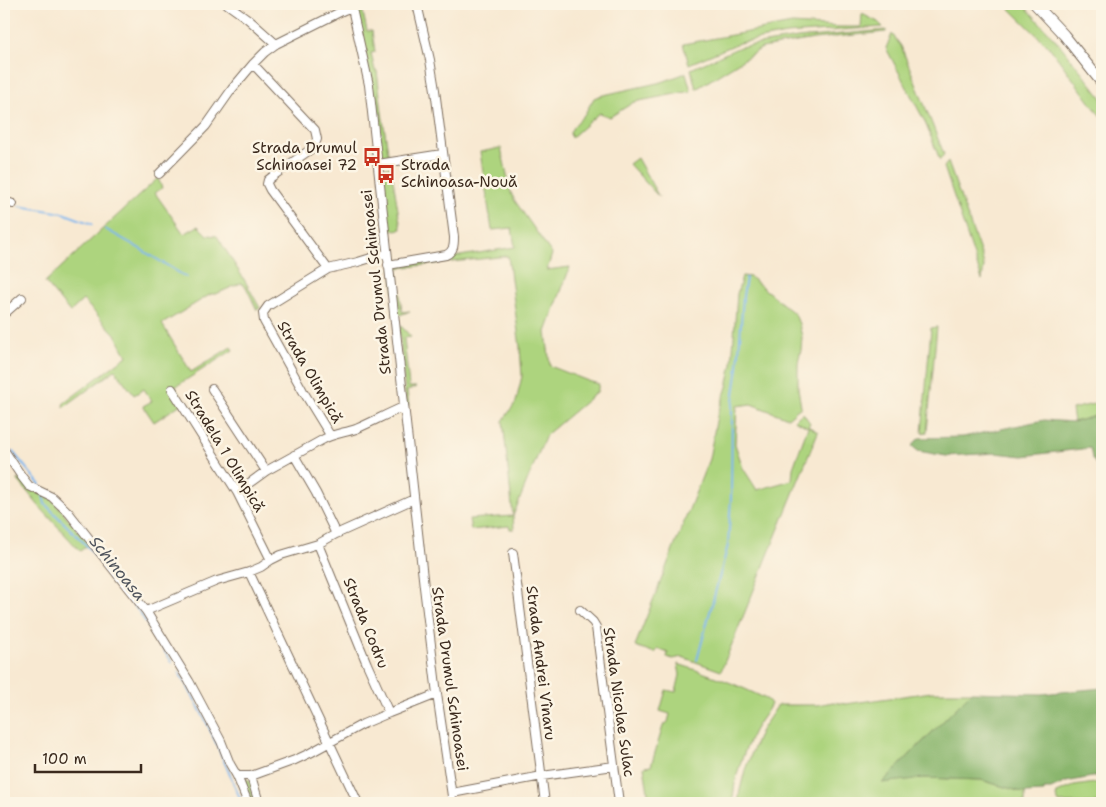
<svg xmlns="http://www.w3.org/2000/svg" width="1106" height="807" viewBox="0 0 1106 807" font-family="'Shantell Sans',sans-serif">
<rect width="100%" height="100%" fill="#fcf5e5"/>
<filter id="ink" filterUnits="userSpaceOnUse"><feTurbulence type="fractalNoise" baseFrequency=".02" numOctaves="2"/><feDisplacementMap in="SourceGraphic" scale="10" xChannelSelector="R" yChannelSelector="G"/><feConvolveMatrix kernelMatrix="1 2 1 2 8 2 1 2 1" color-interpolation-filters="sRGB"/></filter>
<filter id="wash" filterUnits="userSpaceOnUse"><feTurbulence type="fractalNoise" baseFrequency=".0096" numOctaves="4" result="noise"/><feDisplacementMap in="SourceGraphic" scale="20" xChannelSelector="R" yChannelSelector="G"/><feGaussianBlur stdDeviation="1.12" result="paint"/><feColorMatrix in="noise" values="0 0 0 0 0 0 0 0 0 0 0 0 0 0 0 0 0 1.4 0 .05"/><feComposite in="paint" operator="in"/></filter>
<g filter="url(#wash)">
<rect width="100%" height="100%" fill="#f8e9d2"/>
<path fill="#add47e" stroke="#747f4e" d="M355,4h6l6,27h5l3,21 -4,1 4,18h2l5,42 7,45 -4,1 -4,-3 -8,-57z
M1005,4h18l38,42 41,52v20l-52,-70z
M862,14l16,8 5,5 -97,7 -47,9 -50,21 -6,-20 109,-20 47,3h22z
M886,30v2l-72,7 -52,9 -66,41 -5,-20 49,-22 58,-9z
M892,34l9,12 43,108 -4,6 -15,-38 -39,-74z
M686,73l5,18 -57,11 -24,15 -11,-4 -28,25 -1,-5 3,-6 11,-12 10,-17 5,-2 63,-14z
M501,148l10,45 4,8 37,53 -5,16 23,-3 -24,65 4,34 38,15 11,3 -2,8 -51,43 -33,81 1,13h-4l-1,-3 -38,4 -2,-11 44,-3 -10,-95 13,-19 6,-26 -2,-29 -12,-91 -111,12 5,44 8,-1 -10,4 -4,-3 -4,-43 1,-2 122,-20 -3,-19 -20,2 -12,-78z
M637,158l22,39 -30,-33z
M948,162l34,95 2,9 -2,14 -38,-113z
M391,167l10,62 -13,2 -6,-63z
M158,178l4,10 -7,5 29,41 14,-8 9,9 10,1 28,45 15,27 -3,2 -11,-23 -5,-4 -25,11h-5l-49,30 29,48 40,-25 2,3 -58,37 9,15 -30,20 -11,-16 9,-5 -8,-12 -10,6 -19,-25 -51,37 -1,-3 34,-26 30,-22 -12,-22 -32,-34 -13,12 -25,-30z
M742,276l8,1 45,37 4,10 3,13 -1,13 -3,13v25l3,19 -4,3 -9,8 -37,-14 -14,2 -2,38 8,24 14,22 35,-10 1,-12 15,-41 -14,-7 9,-7 7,10 -2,3 10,6 -97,239 -39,-14 -9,2 -6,-2 1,-4 -10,-4 -3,4 -20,-7 74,-187 8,-43 10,-29 5,-23 5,-70z
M399,327h3l9,10 -7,1 5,49h7l-9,4 2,15 -3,-1z
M937,327l-10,105 -5,1 9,-105z
M1102,402v12l-28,8 -2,-13z
M17,479l6,2 29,18 38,45 -10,7 -42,-46z
M678,664c31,10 61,21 90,36l3,4c-4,9 -12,17 -17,27 -11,22 -21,48 -21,72h-88l3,-11 -4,-25 7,-1 12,-40 5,-4 2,-8 -10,-3 6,-21 10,2 4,-17z
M932,692h40l-89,90 41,-4 57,2 44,13v10h-286v-9l6,-24 15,-38 18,-27h39l16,-3 13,2z
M247,779l3,2 6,22h-5l-7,-22z
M1102,782v21h-43l-3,-6 1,-4 17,-7z"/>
<path fill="#8ab66d" stroke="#627046" d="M1102,414v60l-10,-16 -2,-10 -67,8 -27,-3 -50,3 -28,-5 -6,-5 7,-8 44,-1 81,-17 30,2z
M1102,688v87l-36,7 -15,7h-7v3l-19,1 -44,-13 -57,-2 -42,5 90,-91 69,2z"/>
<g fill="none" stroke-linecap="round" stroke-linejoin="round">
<path stroke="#7eb7ee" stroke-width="2" d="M19,206l44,7 29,11
M105,229l27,15 54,33
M4,439l2,3
M13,452l27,33
M43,495l2,9 44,44 51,65 32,50
M697,660l31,-115 3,-47 1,-90 6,-41 5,-71 3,-18
M179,673c26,40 44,86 63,130"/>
</g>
</g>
<g filter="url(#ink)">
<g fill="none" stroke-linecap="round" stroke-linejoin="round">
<g stroke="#7d6d5d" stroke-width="10">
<path id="minor" d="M227,4l21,15 28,25
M351,4l18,81 55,502 13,107 16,109
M253,64l62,66 2,9 -3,8 -41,29 -5,4 -1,4 3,6 58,79
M378,164l64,-10
M159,174l47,-48 26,-37 21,-25 12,-12 11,-8 68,-34 8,-3
M4,201l9,3
M388,265l58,-10c8,-4 8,-10 8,-18l-19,-147 -5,-30 -13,-56
M4,314l18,-16
M172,389l65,103 34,68
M212,389l54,82
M330,435l-27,-44 -39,-70 -1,-8 5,-7 60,-37 30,-7 29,-9
M4,450l18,27 7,9 23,11 17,16 77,98 43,70 32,60 9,23 7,12 11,27
M294,455l22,38 20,41
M237,492l29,-21 56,-31c10,-6 22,-7 34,-11 16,-7 31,-15 47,-22
M318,544l49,120 22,49
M513,553l32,250
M249,572l109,231
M580,610l13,12 3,5 23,176
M146,611l71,-30 32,-9 12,-5 10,-7 10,-5 37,-11 18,-10 78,-35
M237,776h14l8,27
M251,776l44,-16 15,-7 53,-29 26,-11 48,-19
M452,793l90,-17 72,-10"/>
</g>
<g stroke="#7d6d5d" stroke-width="12">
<path id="major" d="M1035,4l29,31 38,48"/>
</g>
<use href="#minor" stroke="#fff" stroke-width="8"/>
<use href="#major" stroke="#fff" stroke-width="10"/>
</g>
</g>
<defs>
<g id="bus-bare" transform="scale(1.5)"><path d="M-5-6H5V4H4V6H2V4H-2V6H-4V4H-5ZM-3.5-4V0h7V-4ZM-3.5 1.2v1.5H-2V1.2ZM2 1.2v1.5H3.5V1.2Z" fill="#c8321e" stroke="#fcf5e5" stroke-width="2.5" paint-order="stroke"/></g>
</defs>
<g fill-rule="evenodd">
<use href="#bus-bare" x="372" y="157"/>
<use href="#bus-bare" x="386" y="174"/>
</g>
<g text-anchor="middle" stroke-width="5" stroke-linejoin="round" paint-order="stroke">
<g font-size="15" fill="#3b2a1e" stroke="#fcf5e5" text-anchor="end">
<text x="357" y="153">Strada Drumul<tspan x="357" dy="17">Schinoasei 72</tspan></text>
<text x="401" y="170" text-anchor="start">Strada<tspan x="401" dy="17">Schinoasa-Nouă</tspan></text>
</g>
<g font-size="15" fill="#3b2a1e" stroke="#fcf5e5">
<text transform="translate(376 282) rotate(-96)" y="5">Strada Drumul Schinoasei</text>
<text transform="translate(310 372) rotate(60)" y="5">Strada Olimpică</text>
<text transform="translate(225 451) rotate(59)" y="5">Stradela 1 Olimpică</text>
<text transform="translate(366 623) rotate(68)" y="5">Strada Codru</text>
<text transform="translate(541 663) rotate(83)" y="5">Strada Andrei Vînaru</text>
<text transform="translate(450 679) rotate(82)" y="5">Strada Drumul Schinoasei</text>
<text transform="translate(619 702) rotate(82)" y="5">Strada Nicolae Sulac</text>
</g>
<g font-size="16" font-style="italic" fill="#4f545c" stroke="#fcf5e5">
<text transform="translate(118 568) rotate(51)" y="6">Schinoasa</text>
</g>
</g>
<rect width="1106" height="807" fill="none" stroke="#fcf5e5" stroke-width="20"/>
<path d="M35 764v8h106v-8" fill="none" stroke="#3b2a1e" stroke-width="2.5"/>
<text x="42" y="764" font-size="15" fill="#3b2a1e" stroke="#fcf5e5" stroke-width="4" paint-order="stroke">100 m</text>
</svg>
